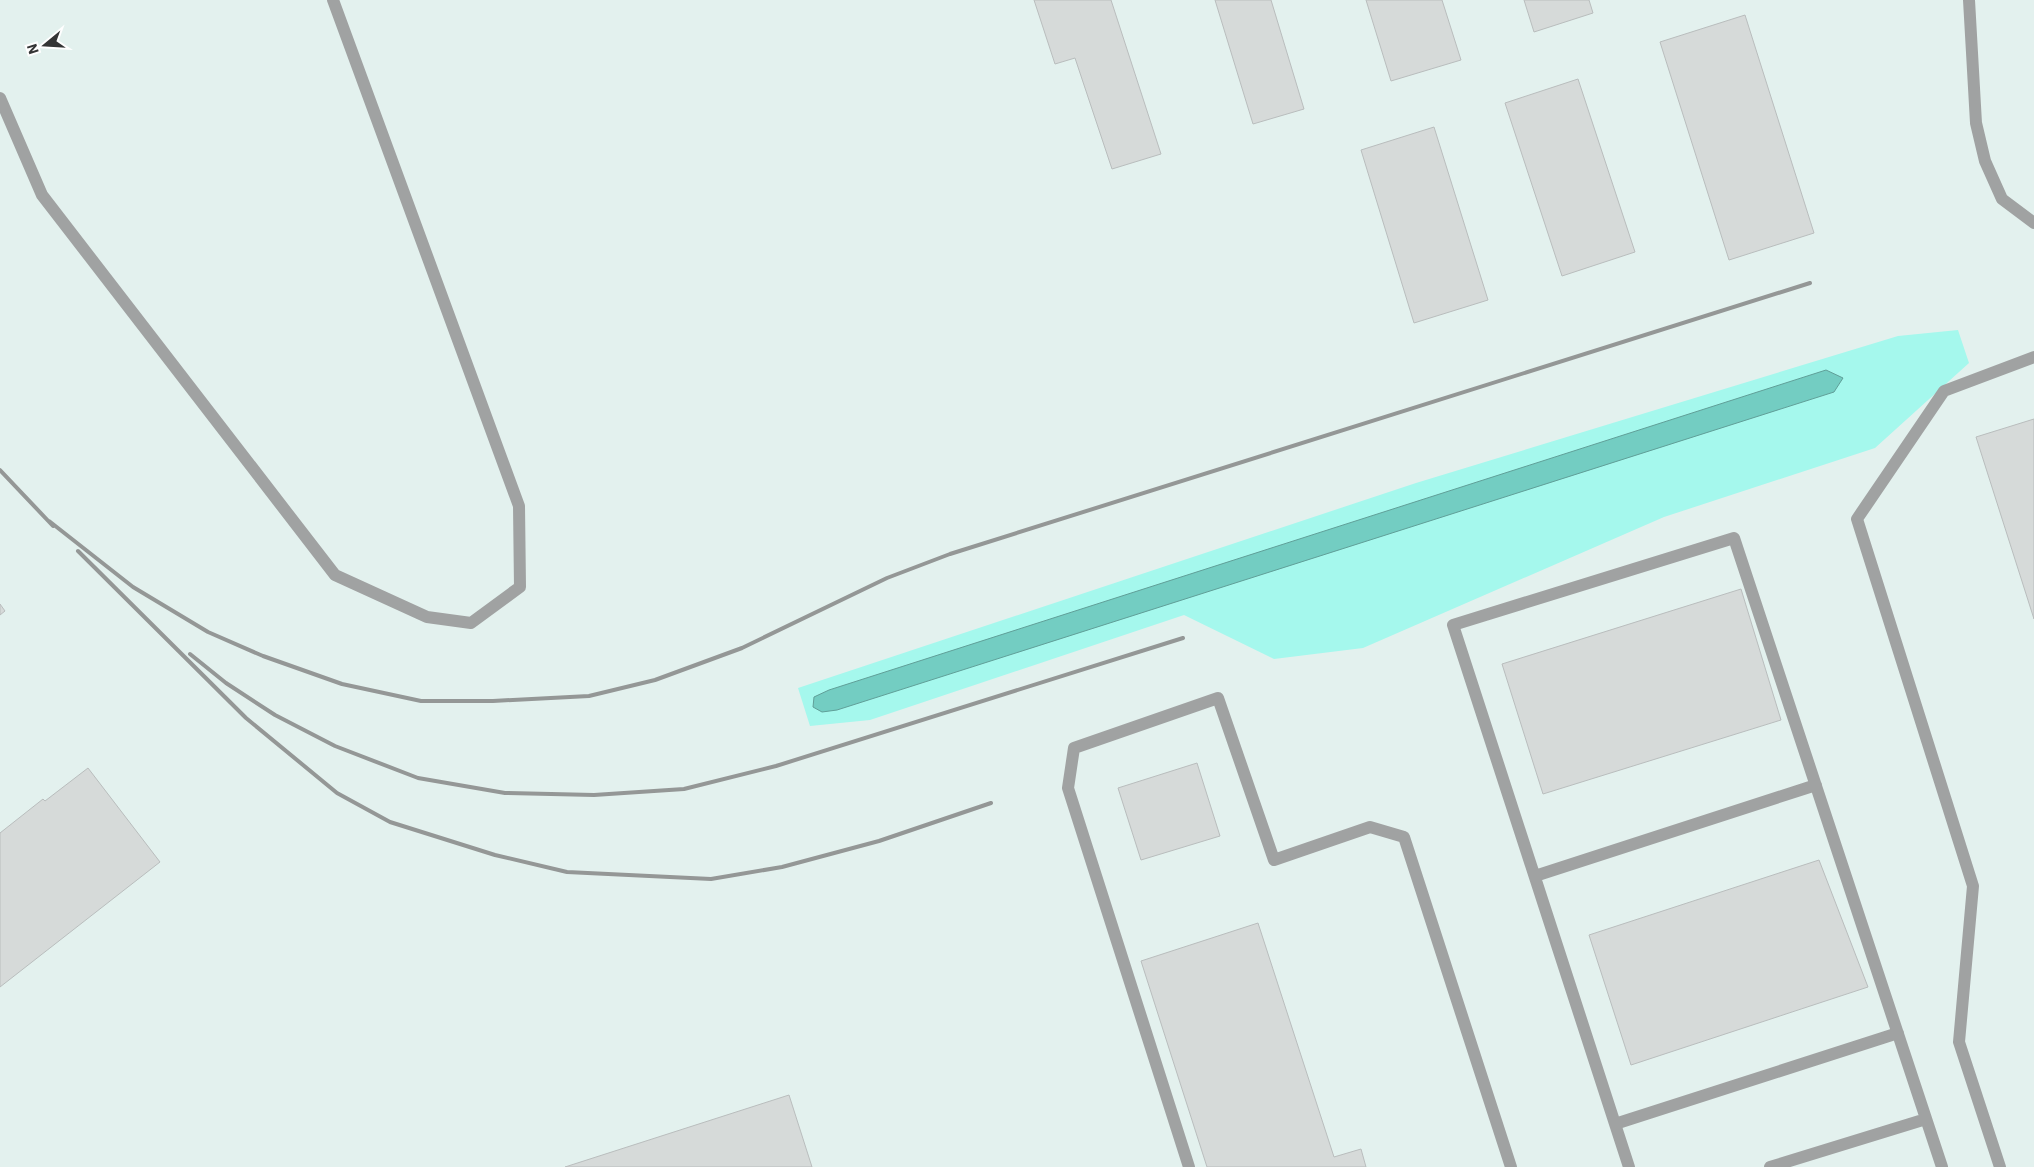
<svg xmlns="http://www.w3.org/2000/svg" width="2034" height="1167" viewBox="0 0 2034 1167" font-family="'IBM Plex Sans',sans-serif">
<rect width="100%" height="100%" fill="#f7fbfa"/>
<path fill="#e3f1ee" d="M0,0h2034v1167h-2034z"/>
<path fill="#a5f8ed" d="M1958,330l11,33 -94,85 -211,69 -301,131 -89,11 -90,-44 -314,105 -60,6 -12,-38 618,-205 482,-147z"/>
<path fill="#73cdc2" stroke="#609f98" d="M1826,370l17,8 -9,14 -997,318 -15,2 -9,-5 1,-10 15,-7z"/>
<path fill="#d6dad9" stroke="#b9bdbd" d="M1034,0h77l50,154 -49,15 -37,-111 -20,6z
M1215,0h56l33,109 -51,15z
M1366,0h76l19,60 -70,21z
M1524,0h65l4,13 -59,19z
M1745,15l69,218 -85,27 -69,-218z
M1578,79l57,173 -73,24 -57,-173z
M1434,127l54,173 -74,23 -53,-173z
M2034,419v200l-58,-182z
M1741,589l40,131 -238,74 -41,-130z
M0,604l5,7 -5,4z
M1197,763l23,73 -79,24 -23,-72z
M88,768l72,94 -160,125v-154l43,-34 2,2z
M1819,860l49,127 -237,78 -42,-130z
M1258,923l76,234 27,-8 5,18h-159l-66,-206z
M789,1095l23,72h-247z"/>
<g fill="none" stroke-linecap="round" stroke-linejoin="round">
<path stroke="#a0a2a2" stroke-width="12" d="M1969,0l7,123 9,38 17,38 32,24
M0,98l42,97 293,380 92,42 44,6 49,-36 -1,-81 -186,-506
M1535,876l281,-91
M1615,1124l283,-91
M1189,1167l-121,-379 6,-40 144,-50 56,162 96,-33 34,10 107,330
M1629,1167l-176,-542 281,-87 208,629
M1770,1167l156,-48
M2000,1167l-41,-125 14,-156 -116,-367 87,-128 90,-34"/>
<path stroke="#949796" stroke-width="4" d="M0,470l53,56
M49,521l84,66 75,45 55,24 79,28 79,17h72l96,-5 66,-16 87,-32 145,-70 63,-24 860,-271
M78,551l168,167 91,75 53,29 105,33 72,17 144,7 71,-12 97,-26 112,-38
M190,654l36,29 49,32 60,31 83,32 87,15 89,2 90,-6 92,-23 407,-128"/>
</g>
<g transform="translate(45 45) rotate(252)" stroke="#ffffff" stroke-width="4" paint-order="stroke">
<path d="M0-4L9 19L0 12L-9 19Z" fill="#343535"/>
<text y="-8" font-size="14" font-weight="bold" text-anchor="middle" fill="#343535">N</text>
</g>
</svg>
